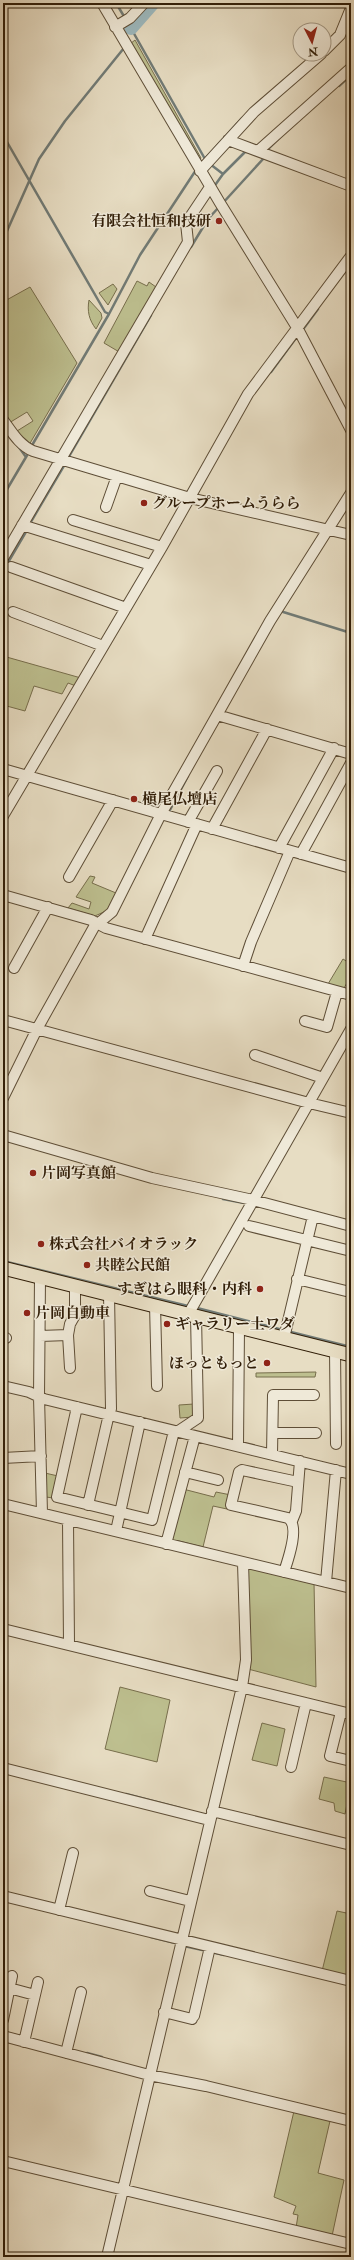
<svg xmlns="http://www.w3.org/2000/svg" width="354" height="2260" viewBox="0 0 354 2260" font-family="'IM FELL Double Pica','Noto Serif JP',serif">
<rect width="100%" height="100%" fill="#e7ddc3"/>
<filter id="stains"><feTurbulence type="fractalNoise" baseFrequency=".005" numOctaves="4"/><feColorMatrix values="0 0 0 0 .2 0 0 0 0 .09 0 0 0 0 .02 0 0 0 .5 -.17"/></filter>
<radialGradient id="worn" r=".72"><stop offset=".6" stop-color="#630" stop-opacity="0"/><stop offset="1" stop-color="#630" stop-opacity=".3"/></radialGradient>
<path fill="#bdbf8f" stroke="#776e4c" d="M135,40l66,118 -3,4 -68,-118z
M137,281l10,5 2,-4 7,5 -35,66 -17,-10z
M113,284l4,5 -9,16 -9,-12z
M30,287l47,76 -48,82 -12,-14 16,-10 -6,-9 -18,11 -6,-10v-111z
M89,300l12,13 1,5 -6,11c-7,-9 -9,-18 -7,-29z
M3,656l78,22 -5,8 -8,-3 -6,11 -28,-8 -9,25 -22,-6z
M90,876l5,1 -3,6 24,10 -8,17 -13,6 -27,-8 4,-5 17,6 2,-7 -15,-5z
M343,959l8,5v12l-7,12 -16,-4z
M316,1372l-1,5h-59v-4z
M194,1404l1,9 -2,4 -13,1 -1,-13z
M45,1473l13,3 -5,22 -7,-1z
M183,1489l31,8 2,-5 15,3 -4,14 -14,-3 -10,41 -32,-8z
M251,1567l63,15 2,105 -68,-18 -1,-99z
M120,1687l50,13 -13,62 -52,-13z
M262,1723l23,6 -8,37 -25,-6z
M324,1777l27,6 -6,31 -10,-3 -1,-8 -15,-4z
M337,1911l14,3v64l-29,-7z
M294,2111l36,10 -12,52 26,7 -12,56 -36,-8 2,-13 -5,-1 3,-8 -22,-9z"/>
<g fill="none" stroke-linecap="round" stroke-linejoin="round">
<path stroke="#717b76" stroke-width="2.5" d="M116,3l9,15
M128,23l77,136
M339,86l12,-11
M3,135l102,177 4,2
M266,151l12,-12
M203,161l39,-43
M210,164l13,10
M213,188l10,-14 22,-22h3
M222,204l42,-46
M3,240l36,-81 26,-38 59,-73
M191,247l17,-28 11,-12
M304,328l14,-19
M271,372l25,-34
M18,446l8,11
M31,447l78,-133 31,-59 56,-85
M68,458l83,-143
M3,496l26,-44
M29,525l36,-61
M3,571l24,-41
M280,611l71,22
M170,810l18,-34
M3,825l4,-7
M223,1199l21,4
M3,1261l185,45
M197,1308l86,22
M287,1331l64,16
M126,1794l54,14
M151,1937l28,7
M184,1946l23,5
M211,1952l13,3
M87,2053l15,4"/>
<path stroke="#9cb9bf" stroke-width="14" d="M131,28l22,-25"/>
<g stroke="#5e4e37" stroke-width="12">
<path id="minor" d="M102,3l118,200 78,126 53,101
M115,27l15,-9 14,-15
M324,51l16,-16 11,-27
M228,140l123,46
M258,151l93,-83
M200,171l54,-59 67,-58
M3,420c9,12 16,25 30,31l157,47 161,37
M106,507l11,-31
M73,520l89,27
M22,525l129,40
M3,558l185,-316 -2,-19 24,-36
M11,567l115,41
M13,612l90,34
M217,715l134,39
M3,769l348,99
M3,816l159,-269 86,-153 103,-138
M188,822l29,-51
M212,829l55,-100
M279,848l55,-100
M301,854l50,-91
M69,877l44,-77
M3,895l88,25 15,8 245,67
M145,939l52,-115
M243,966l8,-24 39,-91
M14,968l34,-61
M3,1020l306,83
M305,1021l22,6 10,-35
M255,1055l68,23
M3,1098l34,-69 57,-102 18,-15 49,-98 56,-99 53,-94 81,-128
M309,1103l42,10
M3,1135l149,43 101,22 98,26
M249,1226l102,25
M40,1278l-1,119 3,116
M297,1279l49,12
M109,1294l2,115
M155,1305l2,81
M189,1313l162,-284
M68,1335l2,-11 5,-9v-29
M40,1336l28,-1 2,33
M284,1338l29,-122
M3,1339l3,-1
M335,1351l1,93
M3,1386l26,6 15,7 307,75
M77,1407l-20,90 95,23 22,-89
M177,1432l21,-14 -2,-103
M273,1433h43
M238,1446l1,-119
M272,1454l1,-59h41
M3,1458l38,-2
M185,1472l33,8
M3,1504l348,84
M88,1505l21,-91
M68,1520l1,124
M292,1521l4,-10 4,-50
M116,1531l24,-109
M166,1544l29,-108
M284,1572c4,-12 16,-46 4,-54l-57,-13 8,-33 3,-2 56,12
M326,1582l10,-112
M3,1629l348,85
M341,1712l-11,44 21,5
M291,1767l15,-64
M3,1768l206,52
M212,1811l139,34
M150,1891l40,10
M3,1896l348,85
M59,1910l14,-57
M9,1988l26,7
M164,2012l28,7
M194,2016l16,-69
M3,2020l9,-44
M3,2036l146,39 57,11 145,35
M24,2042l14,-60
M66,2053l15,-61
M3,2161l348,83
M107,2257l135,-570 4,-27 -3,-97"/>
</g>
<g stroke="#311e08" stroke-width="15">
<path id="major" d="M3,1268l348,87"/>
</g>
<use href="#minor" stroke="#efe9d8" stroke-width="10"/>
<use href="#major" stroke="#e7ddc3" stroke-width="13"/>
</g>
<g fill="#8f2418" stroke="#efe9d8" stroke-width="1.5">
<circle cx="219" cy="221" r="4"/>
<circle cx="144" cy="503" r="4"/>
<circle cx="134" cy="799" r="4"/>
<circle cx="33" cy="1173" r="4"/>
<circle cx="41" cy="1244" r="4"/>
<circle cx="87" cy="1265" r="4"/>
<circle cx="260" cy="1289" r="4"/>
<circle cx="27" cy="1313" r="4"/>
<circle cx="167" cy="1324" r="4"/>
<circle cx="267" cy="1363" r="4"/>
</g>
<g text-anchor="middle" stroke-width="3" stroke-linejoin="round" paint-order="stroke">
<g font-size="15" font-weight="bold" fill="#311e08" stroke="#efe9d8" text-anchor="start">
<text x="211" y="226" text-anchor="end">有限会社恒和技研</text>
<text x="152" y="508">グループホームうらら</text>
<text x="142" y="804">槇尾仏壇店</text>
<text x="41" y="1178">片岡写真館</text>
<text x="49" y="1249">株式会社バイオラック</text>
<text x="95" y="1270">共睦公民館</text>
<text x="252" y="1294" text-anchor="end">すぎはら眼科・内科</text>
<text x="35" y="1318">片岡自動車</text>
<text x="175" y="1329">ギャラリー土ワダ</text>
<text x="259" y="1368" text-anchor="end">ほっともっと</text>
</g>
</g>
<rect width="354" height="2260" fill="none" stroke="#e7ddc3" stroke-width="16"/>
<rect x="4" y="4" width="346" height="2252" fill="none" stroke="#311e08" stroke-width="2"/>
<rect x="8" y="8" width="338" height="2244" fill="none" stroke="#311e08"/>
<g transform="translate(312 42) rotate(174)"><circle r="19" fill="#efe9d8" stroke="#a39885"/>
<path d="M0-3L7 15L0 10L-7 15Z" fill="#8f2418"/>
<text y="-6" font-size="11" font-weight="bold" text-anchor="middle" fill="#311e08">N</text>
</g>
<rect width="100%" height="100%" filter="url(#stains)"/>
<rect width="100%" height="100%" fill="url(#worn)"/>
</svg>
